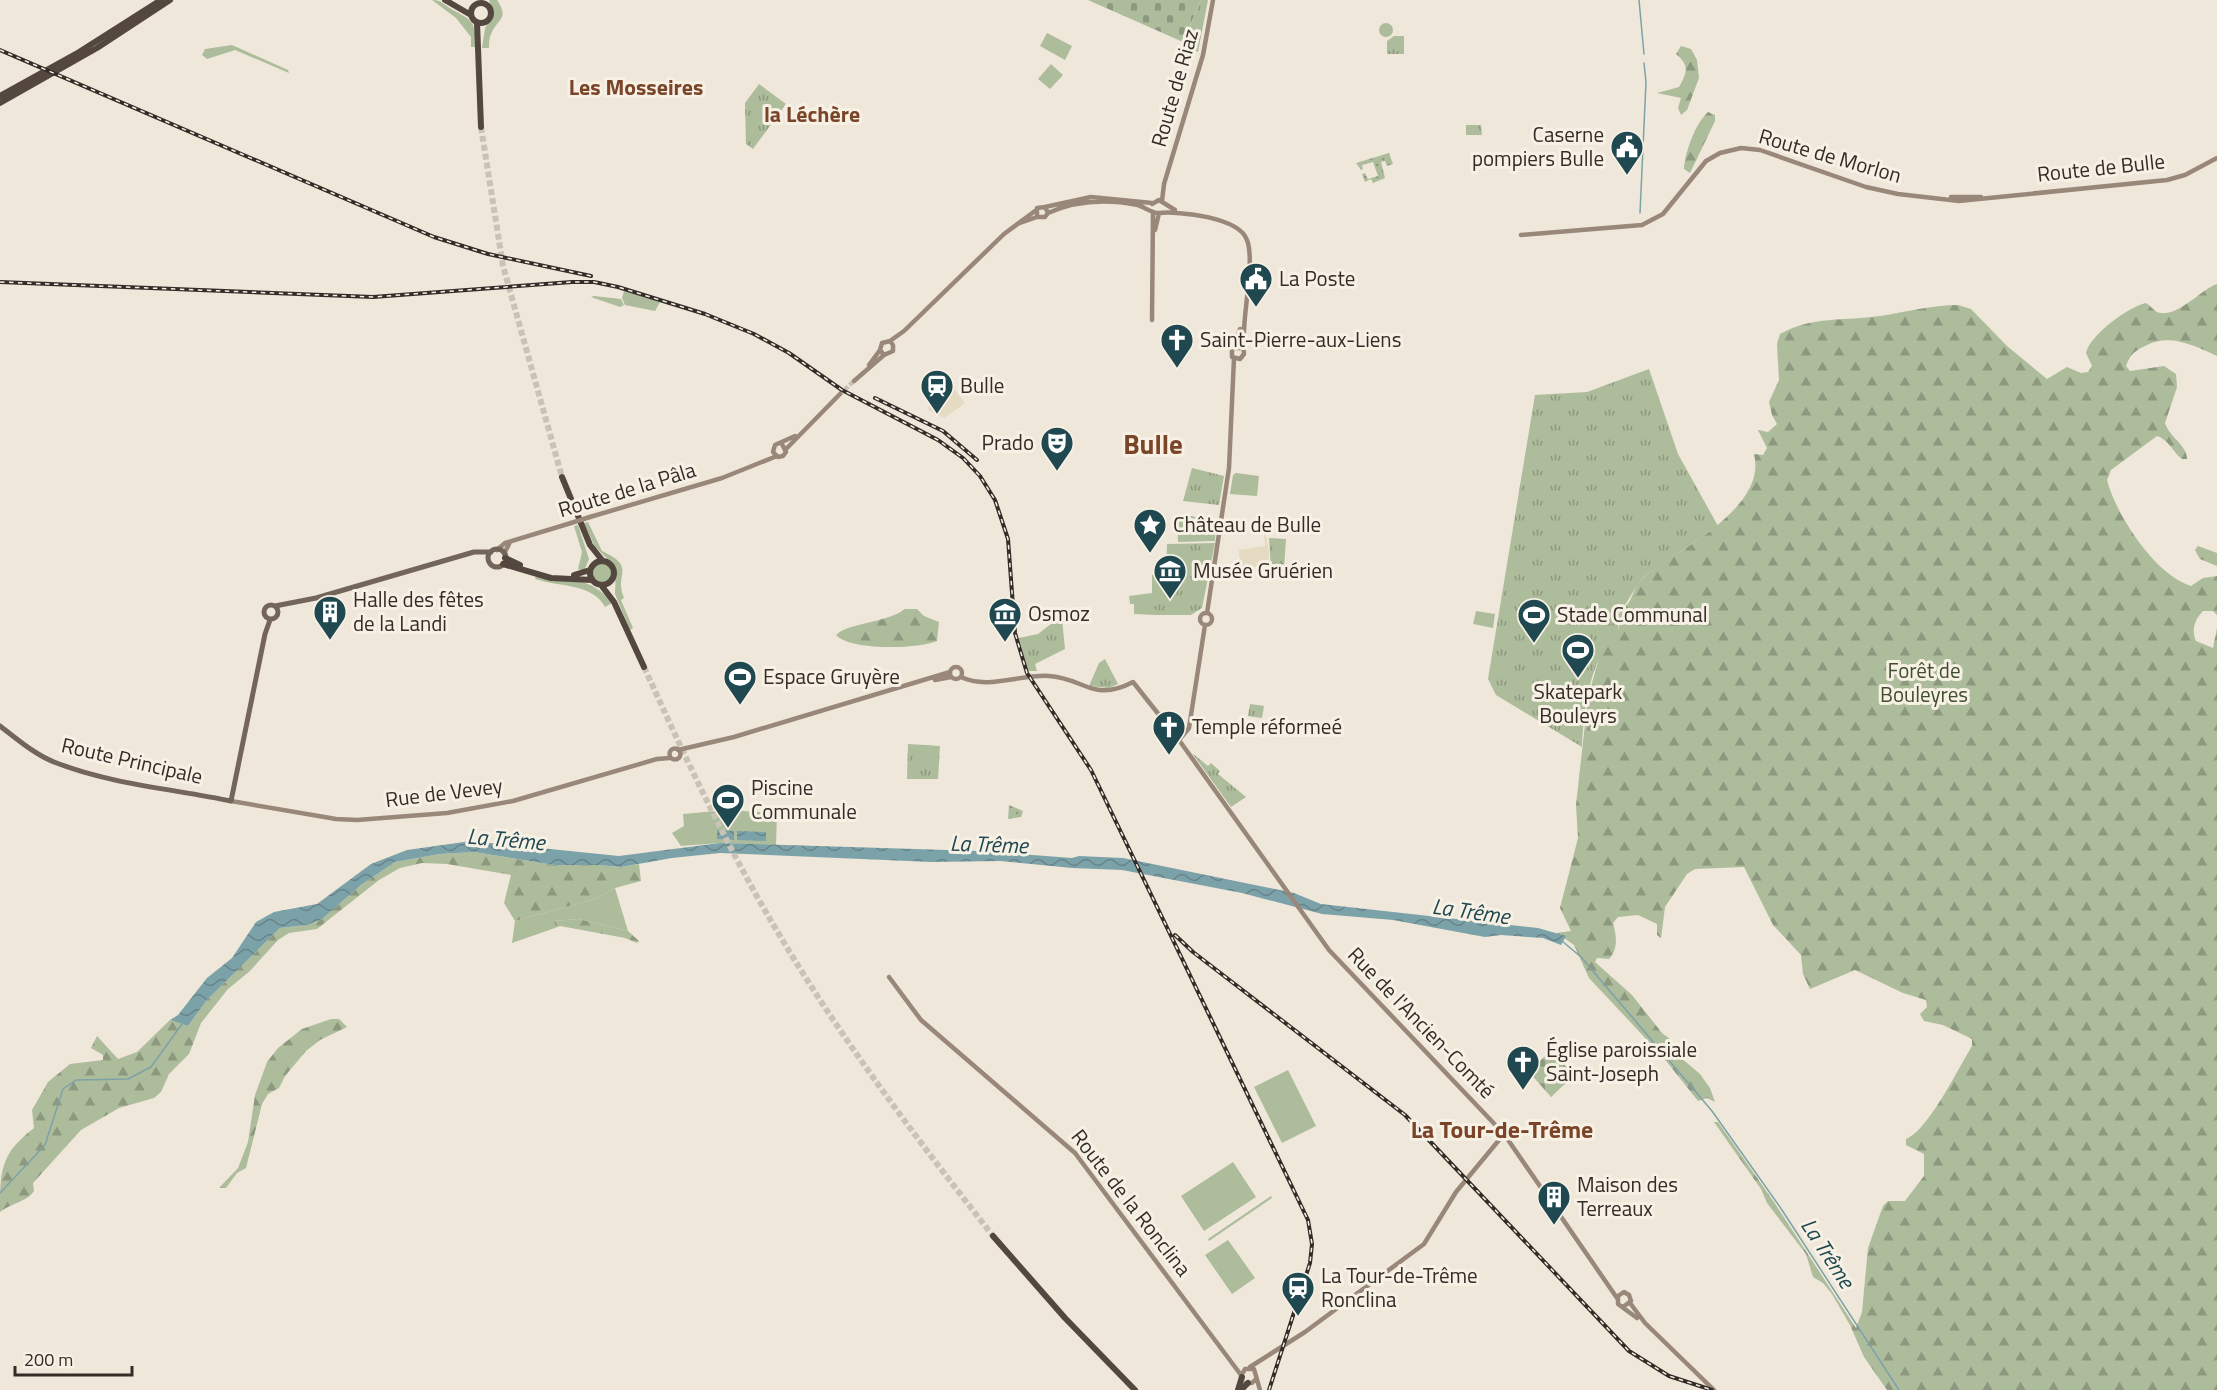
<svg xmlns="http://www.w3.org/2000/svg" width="2217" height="1390" viewBox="0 0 2217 1390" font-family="'Titillium Web',sans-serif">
<defs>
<pattern id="forest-firs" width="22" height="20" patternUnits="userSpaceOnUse" patternTransform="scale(1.5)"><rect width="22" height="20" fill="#adbc9b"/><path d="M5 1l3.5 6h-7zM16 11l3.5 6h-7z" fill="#8d997e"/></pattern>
<pattern id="cemetery-stones" width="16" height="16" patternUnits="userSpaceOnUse" patternTransform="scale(1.5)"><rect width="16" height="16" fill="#adbc9b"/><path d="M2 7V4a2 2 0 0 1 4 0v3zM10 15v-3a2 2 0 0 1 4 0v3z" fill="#8d997e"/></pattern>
<pattern id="park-tufts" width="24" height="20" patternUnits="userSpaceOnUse" patternTransform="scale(1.5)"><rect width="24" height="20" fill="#adbc9b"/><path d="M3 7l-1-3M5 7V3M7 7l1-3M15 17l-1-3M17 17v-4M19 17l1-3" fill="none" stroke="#8d997e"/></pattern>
<pattern id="garden-dots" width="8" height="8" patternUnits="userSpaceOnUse" patternTransform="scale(1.5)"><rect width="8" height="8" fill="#adbc9b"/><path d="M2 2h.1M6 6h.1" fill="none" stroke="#8d997e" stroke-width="1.8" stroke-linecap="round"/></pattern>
<pattern id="water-waves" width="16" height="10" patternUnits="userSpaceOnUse" patternTransform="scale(1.5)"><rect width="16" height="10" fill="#7ca2a9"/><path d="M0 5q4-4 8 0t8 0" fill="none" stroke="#66848a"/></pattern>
</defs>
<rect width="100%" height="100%" fill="#efe7da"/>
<path fill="#adbc9b" d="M432,0c10,0 12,5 21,10 22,12 22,12 23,37h-5v-10l-15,-19z
M489,0h8c13,19 0,19 -6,34 -2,4 -2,10 -2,14h-7l3,-20 9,-14z
M1379 30a7 7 0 1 1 14 0a7 7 0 1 1-14 0Z
M1047,33l25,13 -7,14 -25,-14z
M232,45l56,25 1,3 -54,-23 -28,9 -5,-4 3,-6z
M1051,64l12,11 -13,14 -12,-10z
M624,291l36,11 -5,9 -30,-6 -3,-7z
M594,296l27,3 3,6 -4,2 -29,-10z
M1236,473l23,3 -2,20 -27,-2 3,-19z
M1184,515l32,5 -1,21 -37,1 -1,-19z
M588,522l14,29c36,17 11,22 22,47l-3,2 12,28 -3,2 -15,-36 1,-27 -21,-20 -11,-24z
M578,525l11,34 -5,12 -6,-2 4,-17 -8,-26z
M592 573a10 10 0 1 1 20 0a10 10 0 1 1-20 0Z
M536,576c32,4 55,0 76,27l-7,4c-12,-24 -47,-20 -70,-28z
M1152,593v16h4v6l-22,-1v-10h-4l-1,-8z
M727,810l50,3 -1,32 -56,-2 -39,3 -9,-13 12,-7 -1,-12z
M615,888l13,43 -50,-12 -24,2 1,7 -43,15 3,-22 83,-23z
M1288,1070l28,56 -34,17 -28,-56z
M1233,1162l23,35 -52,34 -23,-35z
M1271,1196l1,2 -63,43 -1,-2z
M1228,1240l27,38 -23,16 -27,-39z"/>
<path fill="url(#forest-firs)" d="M1681,46l10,3 6,11 2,18 -12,32 -6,5 -3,-7 3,-10 -24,-5 22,-6c8,-15 11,-21 -3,-33z
M1708,112l7,3v6l-25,52 -6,-4c1,-17 11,-45 24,-57z
M2217,284v72c-25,-11 -47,-23 -72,-10 -11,5 -15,9 -19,20l4,5 34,-5 12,8 1,13 -12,36c4,14 22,22 22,36h-5c-9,-7 -14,-20 -25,-23l-46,34 -4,10c9,35 48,95 84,106l12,-8 14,-2v39l-4,-4h-10c-8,8 -12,19 -7,30l17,7 4,-20v762h-330l-23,-33 -14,-32 -18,-31 -9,-11 -10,-6 -7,-23 -39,-51 -6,-14 -47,-67h4l56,80 82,126 6,-16 6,-64 15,-42 5,-5h17l19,-25v-22l-18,-9v-6c22,-8 53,-72 66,-93v-7l-29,-14 -19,-4 -4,-7 7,-7 -1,-7 -23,-7 -48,-23 -45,19 -7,-15 -2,-19 -28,-30 -29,-58 -49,2 -8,5 -22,33 -4,31 -4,-3v-11l-19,-9 -20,2 -5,6c3,12 6,25 -4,36l-12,-1 -2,4 37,33 30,38 8,6 3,12 27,23 10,14 5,14 -8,-4 -9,3 -35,-44 -74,-79 -15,-33 -17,-12 14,-2 -11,-23 18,-70 -2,-33 12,-108 13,-46 17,-20 1,-7 -2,-8c3,-5 9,-9 12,-14 5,-8 6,-17 14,-24 33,-28 125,-69 111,-124l9,1 4,-7 -9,-18 10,2 9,-8 -5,-9 -3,-13 10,-22 -2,-36 3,-10c32,-18 65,-13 100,-18 26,-4 52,-11 78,-11l13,4 36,37 40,33 20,-12 14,6 7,-1 4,-6 -6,-13c4,-18 42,-46 60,-50 4,2 7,7 11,9 18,8 46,-24 60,-28z
M2198,546l19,7v13l-17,-7 -5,-9z
M905,609h12l7,7 15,6 -2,19c-18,8 -87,10 -101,-6 11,-12 51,-12 69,-26z
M474,852l80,13h44l23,2 18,-3 2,17 -26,7 -17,10 -83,23 -11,-18 7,-28 -64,-11 -25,-1 -22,5 -21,12 -62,49 -28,4 -11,7 -28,31 -22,18 -27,34 -12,31 -20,20 -8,18 -7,6 -35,10 -38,22 -48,53 1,8c-7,11 -23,12 -34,21 0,-41 0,-58 34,-84l-2,-18 16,-28 22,-18 33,-4v-5l-12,-7 6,-12 21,23 19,-7 33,-32 18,6 19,-26 73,-72 27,-3 15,-6 39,-34 34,-23 45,-8z
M578,919l50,12 11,10 -2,2 -12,-5 -65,-12 -5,2 -1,-7z
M331,1019h8l8,8 -27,13 -14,11 -21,25 -6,12 -11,6 -6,10 -16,64 -9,5 -11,15h-7l19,-20 10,-26 7,-47 12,-33 11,-14 24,-19z"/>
<path fill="url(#cemetery-stones)" d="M1088,0h113l-18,42z
M1551,1055l5,1 18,19 -23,22 -22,-25 16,-16z"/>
<path fill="url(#park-tufts)" d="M1201,0h7l-10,52 -16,-7z
M1394,36h10v18h-17v-13z
M759,84l27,20 -33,45 -7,-5 -1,-41z
M1466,125h15l1,10h-16z
M1649,369l29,85 40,72 -73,50c-12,11 -15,26 -27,37v19c-29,28 -34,76 -36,115l-86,-52 -8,-16 47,-284 52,-3z
M1192,468l32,8 -5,29 -36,-4z
M1269,538l17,1 -2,29 -13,1z
M1215,543l-13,65 -11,7h-35v-6h-4v-34h14l1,-31z
M1476,611l19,3 -2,14 -20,-4z
M1062,619l3,30 -30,15 2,7h-9l-9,-33 19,-4 17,-13z
M1105,659l13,25 -9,4 -20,-2 10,-23z
M1250,704l14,2 -2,12 -14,-2z
M908,744l32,2 -2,33h-31z
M1192,753l16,13 3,-3 9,8 -2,3 28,23 -15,10z"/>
<path fill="url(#garden-dots)" d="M1389,153l4,11 -6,2 -2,-5 -4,1 4,16 -12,5 -2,-4 -6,3 -3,-8 3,-1 3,6 10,-3 -5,-14 -11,3 1,4 -2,1 -5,-7z
M1009,805l14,6 -2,6 -13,2z"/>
<path fill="#e5dac2" d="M934,379l16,4 15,20 -21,15 -16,-8z
M1264,534h2l3,19v25h-3v-11l-26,-1 -1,-16 26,-4z"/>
<path fill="url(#water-waves)" d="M717,830l17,1v9l-17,-1z
M737,831l29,1v9l-29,-1z
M471,841l148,15 101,-13 259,8 93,7 7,-2 44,2 171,35 27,11 217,24 28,8 -5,9 -18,-7 -42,-3 -16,2 -92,-17 -71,-6 -80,-21 -120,-23 -50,-2 -72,-7 -68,1 -212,-9 -48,5 -51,9 -23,-2h-44l-80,-13 -34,2 -45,8 -34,23 -39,34 -15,6 -27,3 -73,72 -19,26 -18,-6 8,-5 29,-37 25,-20 24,-36 18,-10 43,-8 54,-40 36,-14z"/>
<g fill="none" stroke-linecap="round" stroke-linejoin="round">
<path stroke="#7ca2a9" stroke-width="1.5" d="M1639,0l5,54
M1640,213l6,-131 -2,-19
M1562,941l19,16 131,154 68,96 119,183
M0,1193l45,-48 18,-56 13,-9 52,-1 23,-12 31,-43"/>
<path stroke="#c9c2b6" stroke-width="4.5" stroke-dasharray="4.5 2" stroke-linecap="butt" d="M840,394l14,-13"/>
<path stroke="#c9c2b6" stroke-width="6" stroke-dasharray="6 3" stroke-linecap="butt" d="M481,127l22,139 59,211
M644,667c41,90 83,180 133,264 64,108 139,207 216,305"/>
<path stroke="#998879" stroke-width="4.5" d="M1951,197h30
M1162,201l2,-17 39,-129 10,-55
M1152,204l7,-4 16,10
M1045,207l46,-10 61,6
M1048,213c29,-13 59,-14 90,-8 6,2 16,9 21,8 20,-2 80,4 88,27 9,24 -7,83 -3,114l-4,5 -8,-2v-9h10
M1020,223l17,-6h8l3,-4 -3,-6 -8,1v9
M1155,230l4,-17
M1521,235l121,-10 21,-11 43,-53 14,-8 21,-5 19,2 106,37 32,7 61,7 208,-21 18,-5 32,-17
M1152,320l1,-108
M890,341l3,4v6l-9,4 -4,-5 2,-7 8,-2 14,-10 100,-97 31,-23
M1235,346l5,-17
M869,365l11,-15
M854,381l30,-26
M782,444l4,8 -3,4 -5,1 -5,-5 2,-7 20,-9
M786,449l54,-55
M590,517l132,-39 55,-22
M497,550l8,-7 66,-20
M504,554l6,-12
M1200 619a6 6 0 1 1 12 0a6 6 0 1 1-12 0Z
M1207,613l22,-145 5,-110
M950 673a6 6 0 1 1 12 0a6 6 0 1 1-12 0Z
M961,677c27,13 59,-3 88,-1 35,2 44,27 84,6l46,58 150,210 175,184 113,164
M935,680l16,-3
M1179,740l10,-12 16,-103
M669.5 754a5.5 5.5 0 1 1 11 0a5.5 5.5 0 1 1-11 0Z
M678,750l56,-13 216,-65
M231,801l105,18 21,1 90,-7 66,-12 144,-42 13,-1
M889,977l32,43 154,133 166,222
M1630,1303l15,20 69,67
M1623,1307l8,-6 -2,-6 -5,-3 -6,4v8l19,14
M1250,1367l55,-35 119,-88 32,-52 48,-58
M1241,1376l4,-7h9l6,21
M1246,1383h6l4,-4"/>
<path stroke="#736559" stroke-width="5" d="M488 558a9 9 0 1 1 18 0a9 9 0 1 1-18 0Z
M264 612a7 7 0 1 1 14 0a7 7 0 1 1-14 0Z
M275,606l41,-8 158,-46h17
M0,726c17,13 34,28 54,36 55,22 119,27 177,39l34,-167 5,-14"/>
<path stroke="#53473f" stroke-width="6" d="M445,0l26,15
M471 13a10 10 0 1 1 20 0a10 10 0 1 1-20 0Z
M477,22l4,105
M0,96l76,-42 85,-54
M0,103l97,-55 73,-48
M562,477l28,68 12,15
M505,558l15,7
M590 573a12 12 0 1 1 24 0a12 12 0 1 1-24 0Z
M503,564l48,14 41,2
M574,575l16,-5
M601,585l13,17 30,65
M993,1236l72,82 70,72
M1238,1390l4,-13
M1241,1390l7,-7"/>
<g stroke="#332c27" stroke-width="4">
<path id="rail" d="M0,50l434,187 54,17 103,22
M0,282l373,15 199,-15h22l24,5 87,27 49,20 35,19 53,37 96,50 25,18 17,18 15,24 13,39 7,94 12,40 64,97 217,450 4,24 -2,19 -41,127
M875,398l68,33 34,29
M1175,935l18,17 212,163 224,236 40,25 43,14"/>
</g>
<use href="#rail" stroke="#f7f1e5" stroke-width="1.5" stroke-dasharray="4.5" stroke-linecap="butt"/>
<path stroke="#998879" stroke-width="4.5" d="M571,523l19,-6"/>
</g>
<defs>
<g id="civic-pin" transform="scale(1.725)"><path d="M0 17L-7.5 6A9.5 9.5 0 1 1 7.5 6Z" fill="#204850" stroke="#f7f1e5"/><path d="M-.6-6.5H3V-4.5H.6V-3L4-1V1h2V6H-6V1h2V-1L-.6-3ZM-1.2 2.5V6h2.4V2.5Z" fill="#fff"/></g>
<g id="church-pin" transform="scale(1.725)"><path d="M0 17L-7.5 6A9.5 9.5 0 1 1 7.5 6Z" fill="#204850" stroke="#f7f1e5"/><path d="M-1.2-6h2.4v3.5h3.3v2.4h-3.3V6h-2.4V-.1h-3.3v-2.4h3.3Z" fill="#fff"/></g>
<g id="station-pin" transform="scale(1.725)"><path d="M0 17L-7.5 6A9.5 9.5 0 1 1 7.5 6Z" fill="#204850" stroke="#f7f1e5"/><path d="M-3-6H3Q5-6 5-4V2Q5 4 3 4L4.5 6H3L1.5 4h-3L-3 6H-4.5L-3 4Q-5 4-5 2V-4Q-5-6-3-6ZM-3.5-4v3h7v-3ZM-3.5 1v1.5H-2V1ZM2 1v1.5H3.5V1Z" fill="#fff"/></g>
<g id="theatre-pin" transform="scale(1.725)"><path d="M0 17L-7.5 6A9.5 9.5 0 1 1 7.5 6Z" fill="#204850" stroke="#f7f1e5"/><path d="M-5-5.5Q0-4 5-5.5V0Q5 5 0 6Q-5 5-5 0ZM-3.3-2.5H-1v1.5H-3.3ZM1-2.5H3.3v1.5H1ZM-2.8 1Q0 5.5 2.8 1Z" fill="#fff"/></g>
<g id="sight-pin" transform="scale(1.725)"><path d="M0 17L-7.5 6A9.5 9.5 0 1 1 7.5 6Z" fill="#204850" stroke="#f7f1e5"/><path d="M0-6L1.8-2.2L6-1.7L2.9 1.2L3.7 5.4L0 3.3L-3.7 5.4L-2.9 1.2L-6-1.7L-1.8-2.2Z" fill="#fff"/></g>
<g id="museum-pin" transform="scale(1.725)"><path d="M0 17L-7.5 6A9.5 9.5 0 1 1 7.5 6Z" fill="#204850" stroke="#f7f1e5"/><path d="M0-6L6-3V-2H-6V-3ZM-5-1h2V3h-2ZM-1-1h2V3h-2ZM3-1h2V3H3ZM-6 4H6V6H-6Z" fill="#fff"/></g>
<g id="building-pin" transform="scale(1.725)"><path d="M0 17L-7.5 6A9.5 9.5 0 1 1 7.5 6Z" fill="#204850" stroke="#f7f1e5"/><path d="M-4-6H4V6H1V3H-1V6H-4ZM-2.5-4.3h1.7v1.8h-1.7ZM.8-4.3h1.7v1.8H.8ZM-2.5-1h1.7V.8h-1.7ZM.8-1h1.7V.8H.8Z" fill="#fff"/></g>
<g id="stadium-pin" transform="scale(1.725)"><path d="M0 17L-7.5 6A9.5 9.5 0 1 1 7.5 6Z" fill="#204850" stroke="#f7f1e5"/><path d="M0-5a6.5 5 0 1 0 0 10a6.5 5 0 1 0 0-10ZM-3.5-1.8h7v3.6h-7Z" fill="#fff"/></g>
</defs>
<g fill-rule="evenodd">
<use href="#civic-pin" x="1627" y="147"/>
<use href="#civic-pin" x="1256" y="279"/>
<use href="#church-pin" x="1177" y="340"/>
<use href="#station-pin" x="937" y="386"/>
<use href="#theatre-pin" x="1057" y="443"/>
<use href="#sight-pin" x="1150" y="525"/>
<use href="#museum-pin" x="1170" y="571"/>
<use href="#building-pin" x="330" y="612"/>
<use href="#museum-pin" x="1005" y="614"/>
<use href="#stadium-pin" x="1534" y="615"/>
<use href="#stadium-pin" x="1578" y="650"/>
<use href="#stadium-pin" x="740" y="677"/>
<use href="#church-pin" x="1169" y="727"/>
<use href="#stadium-pin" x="728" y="800"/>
<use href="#church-pin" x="1523" y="1062"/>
<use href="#building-pin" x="1554" y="1197"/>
<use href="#station-pin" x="1298" y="1288"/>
</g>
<g text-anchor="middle" stroke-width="6" stroke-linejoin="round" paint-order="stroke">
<g font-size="21" fill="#332c27" stroke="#f7f1e5">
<text transform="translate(1175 88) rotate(-74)" y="7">Route de Riaz</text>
<text transform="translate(1830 156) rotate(16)" y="7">Route de Morlon</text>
<text transform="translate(2101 168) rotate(-6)" y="7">Route de Bulle</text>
<text transform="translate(627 490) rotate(-17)" y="7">Route de la Pâla</text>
<text transform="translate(132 761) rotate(13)" y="7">Route Principale</text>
<text transform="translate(444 793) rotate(-7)" y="7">Rue de Vevey</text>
<text transform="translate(1421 1023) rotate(46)" y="7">Rue de l'Ancien-Comté</text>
<text transform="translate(1131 1203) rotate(52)" y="7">Route de la Ronclina</text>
</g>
<g font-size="21" fill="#332c27" stroke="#f7f1e5" text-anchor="start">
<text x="1604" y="142" text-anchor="end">Caserne<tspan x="1604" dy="24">pompiers Bulle</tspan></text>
<text x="1279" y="286">La Poste</text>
<text x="1200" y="347">Saint-Pierre-aux-Liens</text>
<text x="960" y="393">Bulle</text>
<text x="1034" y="450" text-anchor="end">Prado</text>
<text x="1173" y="532">Château de Bulle</text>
<text x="1193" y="578">Musée Gruérien</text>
<text x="353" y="607">Halle des fêtes<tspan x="353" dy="24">de la Landi</tspan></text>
<text x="1028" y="621">Osmoz</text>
<text x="1557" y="622">Stade Communal</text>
<text x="763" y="684">Espace Gruyère</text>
<text x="1578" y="699" text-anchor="middle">Skatepark<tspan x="1578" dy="24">Bouleyrs</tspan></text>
<text x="1192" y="734">Temple réformeé</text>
<text x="751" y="795">Piscine<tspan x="751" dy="24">Communale</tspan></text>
<text x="1546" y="1057">Église paroissiale<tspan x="1546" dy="24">Saint-Joseph</tspan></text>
<text x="1577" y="1192">Maison des<tspan x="1577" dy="24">Terreaux</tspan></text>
<text x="1321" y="1283">La Tour-de-Trême<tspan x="1321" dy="24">Ronclina</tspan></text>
</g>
<g font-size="21" fill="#3f4e2d" stroke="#f7f1e5">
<text x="1924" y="678">Forêt de<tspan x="1924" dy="24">Bouleyres</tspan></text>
</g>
<g font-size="22" font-weight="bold" fill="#7a4428" stroke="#f7f1e5">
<text x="636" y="95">Les Mosseires</text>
<text x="812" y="122">la Léchère</text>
</g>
<g font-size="22" font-style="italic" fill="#204850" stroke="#f7f1e5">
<text transform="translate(506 839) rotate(5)" y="8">La Trême</text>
<text transform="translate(989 844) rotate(2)" y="8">La Trême</text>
<text transform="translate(1471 911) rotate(8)" y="8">La Trême</text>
<text transform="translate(1828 1253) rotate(57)" y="8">La Trême</text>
</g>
<g font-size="24" font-weight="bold" fill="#7a4428" stroke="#f7f1e5">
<text x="1502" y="1138">La Tour-de-Trême</text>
</g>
<g font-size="27" font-weight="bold" fill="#7a4428" stroke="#f7f1e5">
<text x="1153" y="454">Bulle</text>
</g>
</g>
<path d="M15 1366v9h117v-9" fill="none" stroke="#332c27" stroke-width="3"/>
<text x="24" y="1366" font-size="18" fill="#332c27" stroke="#f7f1e5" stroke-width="4.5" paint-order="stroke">200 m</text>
</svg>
